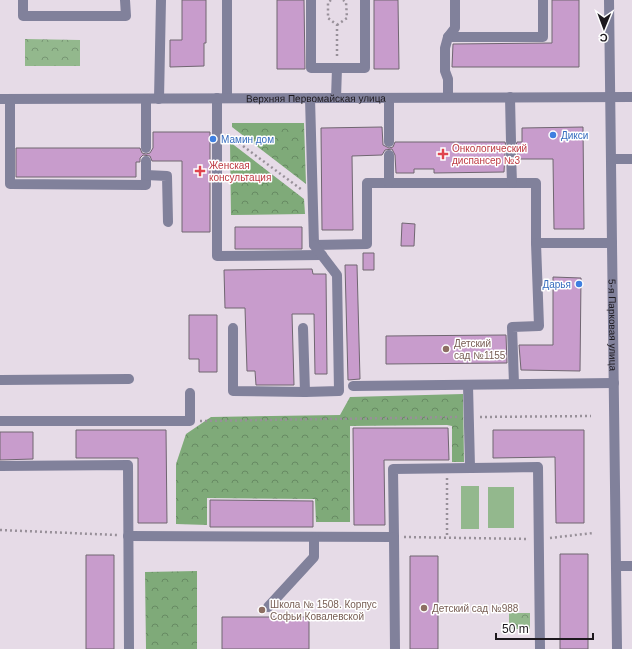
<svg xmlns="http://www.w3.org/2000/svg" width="632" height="649" viewBox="0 0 632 649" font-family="Helvetica,sans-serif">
<defs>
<pattern id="forest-crowns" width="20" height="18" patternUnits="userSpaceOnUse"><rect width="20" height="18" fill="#7faa79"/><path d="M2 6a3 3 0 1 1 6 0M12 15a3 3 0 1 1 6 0" fill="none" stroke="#678a63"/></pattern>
<pattern id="park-crowns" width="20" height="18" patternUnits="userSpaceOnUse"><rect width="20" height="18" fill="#93b88d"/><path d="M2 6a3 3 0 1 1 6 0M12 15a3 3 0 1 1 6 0" fill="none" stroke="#779573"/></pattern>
</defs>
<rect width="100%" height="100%" fill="#e6dbe7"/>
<path fill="#93b88d" d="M461,486h18v43h-18z
M488,487h26v41h-26z"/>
<path fill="url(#forest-crowns)" d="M232,123h72l2,61 -74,-57z
M230,142l74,57 1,15 -74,1z
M463,394l1,68h-12v-36l-5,-1 -97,1v96h-34l-1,-23 -108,-1v27l-31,-1v-60l10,-30 25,-17 129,-2 10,-18z
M197,571v78h-51l-1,-77z"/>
<path fill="url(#park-crowns)" d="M25,39l55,1v26h-55z
M509,613h21v16h-21z"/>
<path fill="#c89ccc" stroke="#706671" d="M182,0h24v43h-2v23l-34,1v-27h12z
M277,0h27l1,69h-28z
M374,0h24l1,69h-25z
M552,0h27v67h-127l1,-23 99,-1z
M382,127l1,18 6,3 4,-1 2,-5h110l1,4 3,2 -4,3v3l-1,18 -70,1v-4h-20v4h-18l-1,-18 -3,-6 -7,1 -3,5 -30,1 1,74h-31l-1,-102z
M583,127l1,102h-30l-1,-70h-35l-1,-8 -4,-3 3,-3 1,-3h5v-14z
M153,132h57v100h-28v-71h-30l-2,-5 -7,-1 -3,3v4h-4v15h-120v-29h124l2,5 4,1 4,-1 3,-5z
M402,223l13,1 -1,22h-13z
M235,227h67v22h-67z
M363,253h11v17h-11z
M345,265h12l3,114 -12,1z
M312,269l1,5h13l1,100h-12l-1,-60h-22l2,71h-38l-1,-14h-8l-2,-63h-20l-1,-38z
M553,277l28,1 -1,93 -59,-1 -2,-25h34z
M189,315h28v57h-18v-13h-10z
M506,335l1,28 -121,1v-28z
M353,428h95l1,32h-65l1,65h-31z
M76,430h90l1,93h-29v-65h-62z
M493,430h91v93h-28l-1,-66 -62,1z
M0,432h33v27l-33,1z
M210,500l103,1v26h-103z
M560,554h28v95h-28z
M86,555h28v94h-28z
M410,556h28v93h-28z
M222,617h87v32h-87z"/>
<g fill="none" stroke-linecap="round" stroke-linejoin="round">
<path stroke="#989099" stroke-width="2.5" stroke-dasharray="2 3" stroke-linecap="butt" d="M331,0l-3,2v16l9,7v32
M337,25l10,-7 -1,-16 -3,-2
M227,134l75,56
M480,417l111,-1
M200,421l259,-4
M447,478v60
M0,530l117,5
M404,537l125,2
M550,538l43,-5"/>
<g stroke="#81819b" stroke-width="10">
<path d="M23,0v16h103l-1,-16"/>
<path d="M227,0v98"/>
<path d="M311,0v68h54v-68"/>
<path id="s1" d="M609,0l8,649"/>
<path d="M448,37h95v-37"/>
<path d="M448,97v-18l-3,-8v-23l3,-11 7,-9v-28"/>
<path d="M510,97l1,45"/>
<path d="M217,98v158l105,-1"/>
<path d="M310,98l4,147 53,-1v-61h169v60"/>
<path d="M336,98l1,-30"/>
<path d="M389,98v44"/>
<path id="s2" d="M0,99l632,-2"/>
<path d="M10,99v85l136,1v-10"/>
<path d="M159,99l2,-99"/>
<path d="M146,148v-49"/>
<path d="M511,154l1,29"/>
<path d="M611,159h21"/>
<path d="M146,161v14l21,1 1,46"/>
<path d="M389,183v-28"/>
<path d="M233,328v63l72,1 34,-1 -2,-116 -23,-30"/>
<path d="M303,328l2,64"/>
<path d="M0,380l129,-1"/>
<path d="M514,384l-2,-57 27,-1 -3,-83h76"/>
<path d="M468,385l2,82"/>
<path d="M353,386l261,-3"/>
<path d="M0,421h190v-28"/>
<path d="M0,466l128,-1 1,184"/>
<path d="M128,536l266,1 -1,-68 145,-2 2,182"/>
<path d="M394,537l1,112"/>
<path d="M616,566h16"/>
<path d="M268,607l46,-50v-20"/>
</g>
</g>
<g fill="#3f7fe0" stroke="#fff" stroke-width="1.5">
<circle cx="553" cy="135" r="4"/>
<circle cx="213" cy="139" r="4"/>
<circle cx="579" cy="284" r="4"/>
</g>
<g fill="#e0444e" stroke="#fff" stroke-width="1.5">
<path d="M441 148h4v4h4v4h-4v4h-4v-4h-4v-4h4z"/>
<path d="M198 165h4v4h4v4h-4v4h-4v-4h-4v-4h4z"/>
</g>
<g fill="#8d6e63" stroke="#fff" stroke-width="1.5">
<circle cx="446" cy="349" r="4"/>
<circle cx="424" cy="608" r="4"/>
<circle cx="262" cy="610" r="4"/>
</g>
<g text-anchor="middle" stroke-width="3" stroke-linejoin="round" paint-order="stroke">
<g font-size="10" fill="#1d191e" stroke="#fff">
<text dy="4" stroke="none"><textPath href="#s2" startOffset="316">Верхняя Первомайская улица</textPath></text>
<text dy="4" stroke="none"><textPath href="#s1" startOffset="325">5-я Парковая улица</textPath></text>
</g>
<g font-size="10" fill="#366cbe" stroke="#fff" text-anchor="start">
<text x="561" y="139">Дикси</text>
<text x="221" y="143">Мамин дом</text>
<text x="571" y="288" text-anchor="end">Дарья</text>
</g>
<g font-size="10" fill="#be3a42" stroke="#fff" text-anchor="start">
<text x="452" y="152">Онкологический<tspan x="452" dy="12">диспансер №3</tspan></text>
<text x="209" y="169">Женская<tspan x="209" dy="12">консультация</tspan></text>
</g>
<g font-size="10" fill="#785e54" stroke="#fff" text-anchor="start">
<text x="454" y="347">Детский<tspan x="454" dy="12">сад №1155</tspan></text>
<text x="270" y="608">Школа № 1508. Корпус<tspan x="270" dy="12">Софьи Ковалевской</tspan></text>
<text x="432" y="612">Детский сад №988</text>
</g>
</g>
<g transform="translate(604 28) rotate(181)" stroke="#ffffff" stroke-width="3" paint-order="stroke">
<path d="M0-3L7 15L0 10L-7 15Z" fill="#1d191e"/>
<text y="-6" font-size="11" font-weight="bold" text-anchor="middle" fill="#1d191e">С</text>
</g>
<path d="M496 633v6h97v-6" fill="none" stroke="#1d191e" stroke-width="2"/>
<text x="502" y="633" font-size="12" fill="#1d191e" stroke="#ffffff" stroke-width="3" paint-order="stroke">50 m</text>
</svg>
